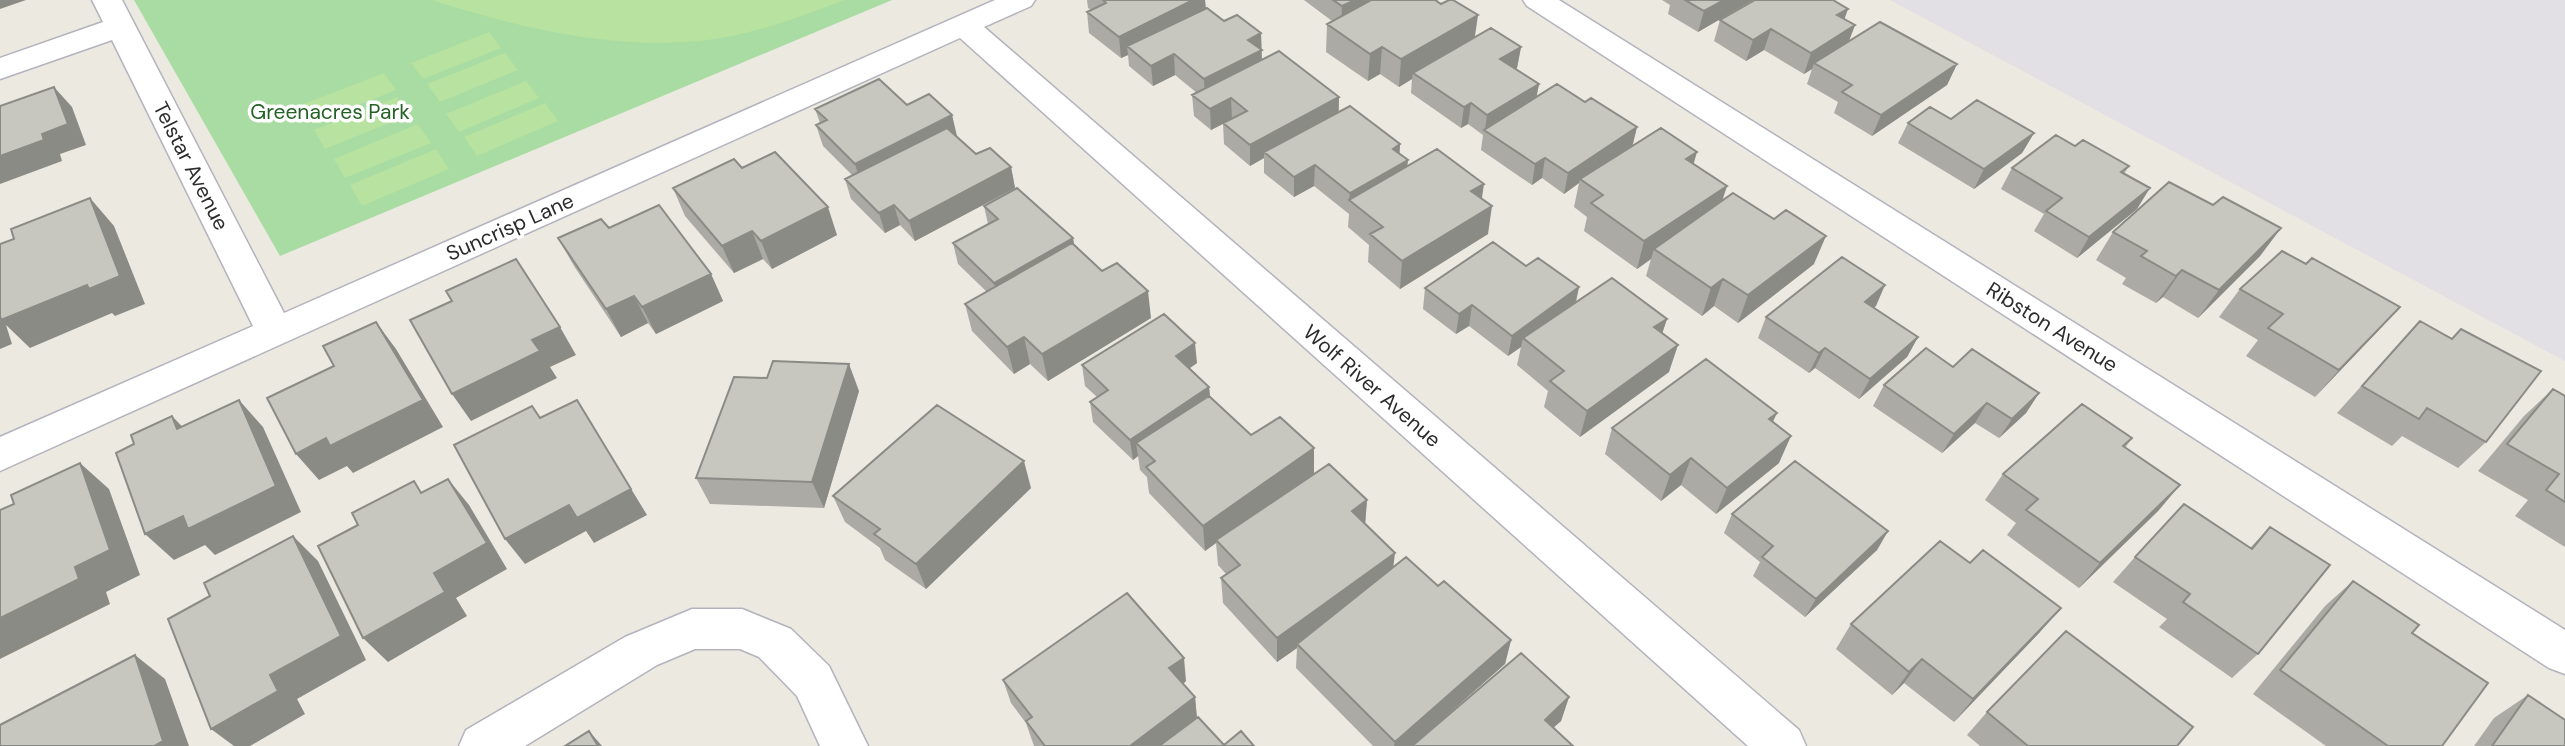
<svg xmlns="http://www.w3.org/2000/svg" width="2565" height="746" viewBox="0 0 2565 746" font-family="'DM Sans',sans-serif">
<rect width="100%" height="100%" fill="#ece9e0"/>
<path fill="#e2dfe5" d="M1890,0h675v361z"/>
<path fill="#a9dca2" d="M134,0h758l-612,256z"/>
<path fill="#b7e2a0" d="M431,0h414c-51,19 -105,40 -160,42 -87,5 -171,-16 -254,-42z
M489,32l12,16 -78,31 -12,-16z
M505,53l13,17 -78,32 -13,-18z
M384,73l12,17 -84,34 -11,-19z
M526,81l13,17 -80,34 -13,-18z
M397,97l12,18 -84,34 -11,-19z
M545,103l13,18 -81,35 -13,-19z
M418,124l13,19 -86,35 -11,-19z
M436,149l13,20 -87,37 -12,-21z"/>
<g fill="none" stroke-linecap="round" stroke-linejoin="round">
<g stroke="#b3b3be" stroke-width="3">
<path id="minor" d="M92,0h30l162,313 711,-313h40l-4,6 -47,21 815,703 7,16h-58l-788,-708 -960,433v-34l253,-111 -141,-286 -112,39v-21l103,-36z
M1523,0h36l1006,630v44l-16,-6 -1022,-662z
M692,609h50l49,20 38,37 39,80h-48l-23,-50 -38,-39 -19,-8h-45l-38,16 -132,81h-66l7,-16 159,-93z"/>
</g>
<use href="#minor" fill="#fff" fill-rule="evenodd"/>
</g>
<path fill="#abaaa4" d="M1087,0h118l1,8 18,13 37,12 1,27 77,37v15l61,32 -1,10 8,12 74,32 7,36 -88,55 -32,-27 1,-17 -21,-18 1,-13 -35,-28 -20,11 -30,-24v-15l-14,8 -26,-22 -1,-20 -12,6 -17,-14 -2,-21 5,-2 -22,-18 -22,11 -24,-20 -1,-11 -7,3 -32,-25 -2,-21 4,-2 -3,-2z
M1304,0h134v2l37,36 46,9 -4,21 -1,1 23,15 -3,13 49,5 52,25 -5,19 61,18 29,37 92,63 -76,59 -24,-17 -12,10 -56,-40 5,-17 -14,10 -53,-38 3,-14 -13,-10 5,-24 -15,11 -22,-16 -10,7 -51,-35 2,-15 -15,-11 -7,4 -50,-35 1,-14 -13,8 -19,-13 -12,7 -42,-29 1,-28 5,-3z
M1662,0h91l-55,32 -30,-18 2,-9z
M1844,19l11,6 -6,16 108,23 -10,21 -75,51 -38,-23 4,-11 -31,-18 5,-15 -8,5 -40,-24 -18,11 -32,-20 6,-21z
M907,105l45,10 4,21 20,18 35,13 4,21 -100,53 -15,-16 -15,8 -34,-34 -6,-20 7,-4 -29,-29 -7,-21 4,-2 -5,-14z
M1951,119l83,14 -12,20 -48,36 -76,-46 10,-20z
M2075,146l54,20 -5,8 13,35 -60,49 -43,-27 10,-17 -43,-25 11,-21z
M742,168l95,67 -65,34 -9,-10 -29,14 -49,-57 -12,-28z
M2213,205l68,23 -21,28 -62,62 -35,-21 -7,6 -34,-19 4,-6 -30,-18 17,-28z
M984,206l89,32 1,7 77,73 -103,63 -18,-17 -16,10 -42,-43 -7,-27 22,-12 -29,-28 -5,-21 35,-19z
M609,228l102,46 12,27 -67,33 -8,-11 -27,14 -47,-71 -16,-28z
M2306,264l94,43 -25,27 -60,63 -69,-41 12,-16 -39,-23 21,-28z
M1526,266l53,21 -3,16 91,16 -5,14 7,39 -89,65 -36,-30 4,-16 -31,-26 4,-18 -13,9 -39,-30 -13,8 -33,-25 2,-21z
M1876,306l-3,1 45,30 -11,20 -48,42 -44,-31 -6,5 -51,-35 8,-21z
M2420,321l32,17 9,-9 25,113 -28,26 -56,-32 -10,10 -55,-33z
M1197,363l-7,5 19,19 1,10 41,38 63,13v26l53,26 -2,24 28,43 45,19 73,54 -6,24 -76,67 140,-34 -8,24 -8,7 20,18h-200l-77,-78 1,-20 -20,14 -54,-59 -2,-25 5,-4 -8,-9 -2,-22 -11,8 -56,-58 -2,-16 -7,-7 -2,-14 -5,4 -40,-38 -3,-20 7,-5 -12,-11 -3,-21z
M1953,367l86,26 -13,20 -27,25 -24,-15 -33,30 -69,-47 11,-21z
M767,378l92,13 -35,117 -114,-4 -14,-26z
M2553,389l12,7v151l-50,-31 13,-16 -50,-29 46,-55z
M1773,422l6,41 -63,51 -35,-29 -20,16 -56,-47 7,-26z
M2132,438l-7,10 55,37 -22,26 -79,77 -72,-53 9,-12 -31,-23 18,-26z
M1031,488l-105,101 -41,-29 -5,-12 -35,-26 -12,-26z
M1732,514l156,17 -11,19 -72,67 -52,-41 7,-14 -36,-29z
M2270,527l-12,127 -26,24 -73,-51 8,-8 -54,-37 22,-25 115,-9z
M2353,581l59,52 30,113h-116l-73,-52 72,-88z
M1851,624l189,8 -86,90 -50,-39 -12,12 -56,-46z
M1003,680l183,1 -3,3 12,13 2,20 27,28 30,1h-220l-8,-23 -15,-20z
M2528,695l37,51h-91l20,-28z
M1987,712l190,34h-197l-13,-11z"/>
<path fill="#8b8b86" d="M0,0h26l-26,9z
M1193,0h12l1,15 -79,31 1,9 -7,3 -2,-21z
M1355,0h41l-55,27 1,-21z
M1724,0h29l-55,32 6,-21z
M1848,9l-7,20 -4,-14z
M1478,15l-4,28 -61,30 -1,6 -13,8 2,-28z
M1855,25l-8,21 -33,17 -2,6 -8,5 7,-21z
M1771,29l-7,21 -18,11 7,-21z
M1261,33l1,38 -57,29 -1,-21 44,-39z
M1382,47l-2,27 -12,7 2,-27z
M1521,47l-4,21 -20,12 3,-21z
M1174,54l1,21 -22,11 -2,-20z
M1957,64l-10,21 -75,51 9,-21z
M1539,84l-4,21 -50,25 2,-15z
M54,87l18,20 14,38 -26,9 2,7 -62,23v-28l42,-22z
M1339,97l-1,21 -74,34v6l-14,8v-21z
M1231,98l1,21 -21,11 -1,-21z
M1471,103l-3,21 -7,4 3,-21z
M952,115l5,21 -96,48 -6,-20z
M1637,127l-5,21 -52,31 -1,4 -15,11 4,-21z
M2034,133l-12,20 -48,36 10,-20z
M1400,144l-1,21 -6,-16z
M1697,152l-8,28 -3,-21z
M1545,158l-3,20 -10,7 3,-21z
M1408,160l-2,21 -57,19 1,-7z
M1315,165l-1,21 -20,11v-20z
M1011,167l4,21 -100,53 -6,-20z
M1484,184l-4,27 -9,-20z
M1727,186l-9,28 -64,35 -3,10 -14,10 7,-28z
M2150,188l-13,21 -60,49 12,-21z
M90,198l24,28 31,78 -30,12 -3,-3 -82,35 -24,-23 6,19 -12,5v-42z
M894,205l6,20 -15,8 -6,-20z
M1492,206l-4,28 -88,55 2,-28z
M828,207l9,28 -65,34 -11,-28z
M2281,228l-21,28 -62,62 21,-28z
M752,231l11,28 -29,14 -12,-27z
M1826,236l-12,28 -76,59 10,-28z
M1073,238l3,21 -77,45 -5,-21z
M2182,270l-19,27 -7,6 20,-27z
M711,274l12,27 -67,33 -14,-27z
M1723,279l-9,27 -12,10 9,-28z
M1885,285l-9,21 -21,16 10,-20z
M1579,287l-5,21 -51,30 -2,9 -13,9 4,-20z
M1148,291l3,27 -103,63 -6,-27z
M634,296l14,27 -27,14 -15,-28z
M1472,305l-3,21 -13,8 3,-20z
M2400,307l-25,27 -60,63 24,-27z
M1667,319l-9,27 -4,-19z
M376,322l20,27 47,78 -90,46 -6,-7 -28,14 -23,-26z
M560,327l16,28 -26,12 7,11 -86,43 -19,-27 80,-54z
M1024,337l6,27 -16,10 -7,-27z
M1918,337l-11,20 -48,42 11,-20z
M1195,343l2,20 -19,13 -2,-20z
M1678,345l-9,27 -89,65 7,-26z
M1825,348l-10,20 -6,5 10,-20z
M849,364l10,27 -35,117 -12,-26z
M1209,387l2,20 -75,36 2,13 -5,4 -3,-20z
M2039,393l-13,20 -27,25 13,-19z
M239,400l24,27 38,85 -86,43 -10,-10 -31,15 -29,-26z
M577,400l70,115 -53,28 -8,-12 -61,33 -20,-25z
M1987,403l-12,20 -33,30 12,-19z
M1777,413l-12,26 4,-20z
M172,416l26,27 -21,-14z
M1791,436l-12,27 -63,51 11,-26z
M1314,448v26l-98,66v3l-11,8 -2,-25z
M1691,458l-10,27 -20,16 9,-26z
M1024,461l7,27 -105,101 -10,-25z
M80,463l29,26 31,86 -34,17 4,12 -110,55v-41l75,-51z
M448,479l21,26 38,64 -51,29 11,18 -79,46 -25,-24 71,-65z
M2180,485l-22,26 -79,77 21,-25z
M1367,500l-2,26 -13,-15z
M1888,531l-11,19 -72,67 11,-18z
M293,536l25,25 48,99 -69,39 8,15 -55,32h-16l-23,-17 59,-54z
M1395,553l-3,25 -95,66v4l-20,14v-24z
M2061,608l-21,24 -86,90 19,-23z
M1511,640l-6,24 -93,82h-18l1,-4z
M135,655l30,24 24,67h-35z
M1184,658l2,23 -14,11 -3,-24z
M1922,659l-18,24 -12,12 17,-23z
M1195,697l2,23 -34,26h-33z
M1569,697l-8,24 -24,21 8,-22z
M589,731l13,15h-4z"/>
<path fill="#c7c6bf" stroke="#8b8b86" stroke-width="2" d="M1103,0h90l-74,37 -32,-25 19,-9z
M1333,0h22l-13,6z
M1371,0h64l6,4 8,-4h4l25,15 -77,44 -19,-12 -12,7 -43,-30z
M1685,0h39l-20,11z
M1755,0h78l15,9 -11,6 18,10 -44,28 -40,-24 -18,11 -33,-20z
M1207,8l17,13 13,-6 24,18 -13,7 14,10 -58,29 -30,-25 -23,12 -24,-20z
M1880,22l77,42 -76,51 -39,-23 10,-7 -38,-22z
M1491,28l30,19 -21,12 39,25 -52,31 -16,-12 -7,4 -51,-34z
M1279,51l60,46 -89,48 -27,-22 24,-12 -16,-13 -21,11 -18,-14z
M879,79l28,26 22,-11 23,21 -97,49 -39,-39 11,-5 -12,-11z
M1557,84l28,18 6,-4 46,29 -69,46 -23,-15 -10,6 -51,-34z
M54,87l14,37 -26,10 2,6 -44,16v-50z
M1977,100l57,33 -50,36 -76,-46 22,-16 21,12z
M1350,106l50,38 -7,5 15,11 -58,33 -35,-28 -21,12 -30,-25z
M947,128l29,26 14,-6 21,19 -102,54 -15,-16 -15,8 -34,-34z
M1661,128l36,24 -11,7 41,27 -83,55 -53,-38 12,-8 -23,-16z
M2056,135l19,11 8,-6 46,26 -8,6 29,16 -61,49 -43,-26 16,-13 -50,-30z
M1437,149l47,35 -13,7 21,15 -90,55 -32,-27 13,-7 -34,-27z
M775,152l53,55 -67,34 -9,-10 -30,15 -49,-58 61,-29 8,9z
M2169,182l44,23 10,-8 58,31 -62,62 -37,-20 -6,6 -35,-20 6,-5 -34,-19z
M1017,188l56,50 -79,45 -41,-40 45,-24 -14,-13z
M1733,193l41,26 12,-9 40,26 -78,59 -25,-16 -12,9 -57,-39z
M90,198l30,78 -31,13 -2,-4 -86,35 -1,-4v-72l14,-5 -3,-10z
M659,205l52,69 -69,33 -8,-11 -28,13 -48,-71 43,-19 8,9z
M1493,242l33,24 12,-8 41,29 -67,49 -40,-31 -13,9 -34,-26z
M1072,243l30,28 15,-8 31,28 -106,63 -18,-17 -17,10 -42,-43z
M2282,251l24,13 6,-6 88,49 -61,63 -71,-42 15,-14 -43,-25z
M1842,257l43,28 -20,17 53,35 -48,42 -45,-31 -6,5 -53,-36z
M516,259l44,68 -28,13 8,11 -88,43 -42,-74 42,-19 -6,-10z
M1612,278l55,41 -13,8 24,18 -91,66 -37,-30 14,-10 -41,-33z
M1164,314l31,29 -19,13 33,31 -79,53 -40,-38 18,-12 -26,-25z
M2420,321l32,18 9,-10 80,42 -55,71 -59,-34 -8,11 -57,-33z
M376,322l47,78 -93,46 -4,-8 -30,16 -29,-56 67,-32 -11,-20z
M1926,348l27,19 19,-18 67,44 -27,26 -25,-16 -33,31 -70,-49z
M1706,359l71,54 -8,6 22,17 -64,52 -36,-30 -21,17 -58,-47z
M773,361l76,3 -37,118 -116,-4 38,-101 33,1z
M2553,389l12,7v106l-19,-12 13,-16 -52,-30z
M1209,396l42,39 29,-18 34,31 -111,78 -57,-59 9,-6 -19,-18z
M239,400l37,86 -88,43 -5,-13 -38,18 -29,-81 18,-9 -3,-9 41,-19 5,13z
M577,400l54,89 -54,29 -8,-13 -64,34 -51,-94 78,-39 8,12z
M2082,404l50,34 -9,8 57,39 -80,78 -74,-53 12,-11 -35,-25z
M937,405l87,56 -108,103 -42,-30 6,-5 -47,-33z
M1795,461l93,70 -72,68 -54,-42 11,-11 -41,-32z
M80,463l30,87 -35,17 4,12 -79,39v-108l14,-6 -3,-9z
M1329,464l38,36 -15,11 43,42 -118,85 -56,-60 19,-13 -24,-25z
M448,479l39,64 -53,30 11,19 -82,46 -45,-92 40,-21 -6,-12 62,-32 7,12z
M2184,504l68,45 18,-22 60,38 -72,89 -75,-52 7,-8 -55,-37z
M293,536l48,100 -71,39 8,16 -67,38 -43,-110 42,-23 -6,-13z
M1940,541l30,22 13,-13 78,58 -88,91 -51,-40 -13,13 -58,-48z
M1406,557l32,29 6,-5 67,59 -116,102 -98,-98z
M2353,581l66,44 -7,8 76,50 -46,63h-54l-108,-76z
M1127,593l57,65 -15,10 26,29 -65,49h-85l-19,-25 6,-4 -29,-37z
M2066,631l127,96 -16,19h-149l-41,-34z
M1521,653l48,44 -24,23 28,26h-161z
M135,655l28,86 -9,5h-154v-21z
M2528,695l37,25v26h-73z
M1198,717l26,28 17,-14 13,15h-95z
M589,731l9,15h-33z"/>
<g text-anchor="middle" stroke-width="7" stroke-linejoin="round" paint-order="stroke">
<g font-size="21" fill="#236124" stroke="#fff">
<text x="330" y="119">Greenacres Park</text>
</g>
<g font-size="21" fill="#2c2c2c" stroke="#fff">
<text transform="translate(191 166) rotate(63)" y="7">Telstar Avenue</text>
<text transform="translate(510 227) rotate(-24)" y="7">Suncrisp Lane</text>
<text transform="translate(2052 327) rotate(32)" y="7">Ribston Avenue</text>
<text transform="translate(1372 386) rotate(41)" y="7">Wolf River Avenue</text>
</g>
</g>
</svg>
